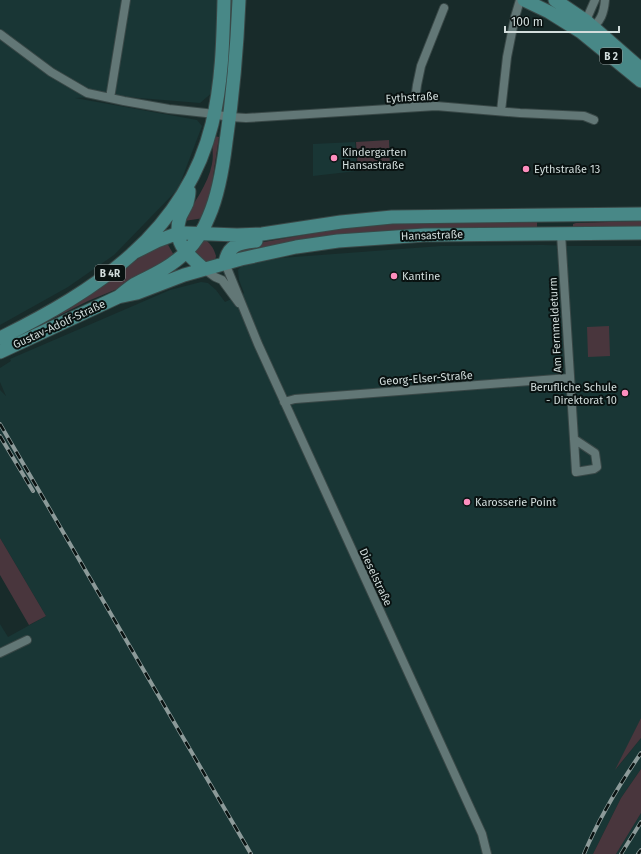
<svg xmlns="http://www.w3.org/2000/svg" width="641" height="854" viewBox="0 0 641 854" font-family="'Fira Sans',sans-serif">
<rect width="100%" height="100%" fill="#182b2a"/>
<path fill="#193635" d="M0,0h220l-6,91 -14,12 -85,-7 -40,2 122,22 5,6 -24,63 -64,66 -46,32 -68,38z
M355,142l2,29 -44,5v-32z
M543,245l28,1h70v472l-24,50 24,-30v31l-20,29 -28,56h-593v-230l8,13 38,-21 -46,-78v-148l6,6 -6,-14v-14l11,-7 -1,-2 160,-69 31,-8 7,1 8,7 9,12 19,-9 -5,-13 -1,-10 4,-5 12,-5 187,-14z
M641,813v41h-25l6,-10z"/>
<path fill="#49363d" d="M214,136l5,1 -10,66 -5,15 -20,3c9,-18 24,-36 28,-57 2,-9 -1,-18 2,-28z
M389,140l1,29 -32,2 -2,-29z
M537,219v10l-298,27 -3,-7 16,-5 114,-20z
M641,221v8h-68v-5l3,-1z
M203,238c7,5 11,10 13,18l-1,5 -10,1 -12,-9z
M167,243l8,14 -53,30 -34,14 -88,44v-2l119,-71 23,-16z
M609,326l1,30 -22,1 -1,-30z
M0,538l46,78 -17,9 -29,-50z
M641,718v20l-26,32z
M641,769v44l-25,41h-23l28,-56z"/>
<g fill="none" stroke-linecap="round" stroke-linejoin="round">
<g stroke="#394847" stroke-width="10">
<path id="minor" d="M584,25l11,-25
M589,29c12,-6 15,-17 16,-29
M0,34l51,38 36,21 37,8 45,8 37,4 24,4 16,1 190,-12 84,7 64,3 10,4
M110,98l16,-98
M414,107l3,-22 4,-19 23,-58
M501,111l6,-54 8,-40 5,-17
M561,234l13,205 21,14 2,14 -3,2 -18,3 -2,-33
M225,263l33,81 224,490 5,20
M204,269l11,8 7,3 17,23
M284,402l11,-3 274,-21
M0,653l27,-13"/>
</g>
<g stroke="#394847" stroke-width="15">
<path id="primary" d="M524,0l25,12 32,20 60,49
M555,0l31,21 55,48
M189,191c0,4 -1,8 -2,12 -2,5 -5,9 -7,14 -8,26 7,37 24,52
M133,253l24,-12 16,-6 12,-2 52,2 25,-1 79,-12 51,-5 249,-3
M225,263c3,-19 15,-20 31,-22
M118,297l19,-4 47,-18 57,-16 55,-12 42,-6 87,-6 216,-2
M0,338c95,-47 185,-104 212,-214 10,-41 11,-83 12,-124
M0,352l118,-55c5,-4 11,-9 17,-13 18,-9 36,-17 51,-32 10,-10 18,-23 23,-36 10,-23 14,-49 17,-74 7,-47 11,-94 13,-142"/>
</g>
<use href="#minor" stroke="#627776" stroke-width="8"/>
<use href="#primary" stroke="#488887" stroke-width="13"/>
<g stroke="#8c9a99" stroke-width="4">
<path id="rail" d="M0,424l251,430
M0,436l33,55
M584,854c15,-36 35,-69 57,-101
M621,854l20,-32
M638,854l3,-4"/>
</g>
<use href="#rail" stroke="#091211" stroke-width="2.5" stroke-dasharray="8" stroke-linecap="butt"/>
</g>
<g fill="#fd8ebe" stroke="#091211" stroke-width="1.5">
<circle cx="334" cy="158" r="4"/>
<circle cx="526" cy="169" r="4"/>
<circle cx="394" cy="276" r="4"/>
<circle cx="625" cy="393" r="4"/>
<circle cx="467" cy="502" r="4"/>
</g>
<g text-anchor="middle" stroke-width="4" stroke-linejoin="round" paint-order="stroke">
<g fill="#091211" stroke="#96a09f" stroke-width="1">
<rect x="600" y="48" width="22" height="16" rx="3"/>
<rect x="95" y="265" width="30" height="16" rx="3"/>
</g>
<g font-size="10" font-weight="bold" fill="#d2dddc">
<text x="611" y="60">B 2</text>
<text x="110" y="277">B 4R</text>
</g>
<g font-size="11" fill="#d2dddc" stroke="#091211">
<text transform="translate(412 97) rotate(-3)" y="4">Eythstraße</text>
<text transform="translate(432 235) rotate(-2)" y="4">Hansastraße</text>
<text transform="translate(59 324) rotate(-25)" y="4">Gustav-Adolf-Straße</text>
<text transform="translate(555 325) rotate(-93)" y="4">Am Fernmeldeturm</text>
<text transform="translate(426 378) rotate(-4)" y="4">Georg-Elser-Straße</text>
<text transform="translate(376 577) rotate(65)" y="4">Dieselstraße</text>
</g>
<g font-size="11" fill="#d2dddc" stroke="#091211" text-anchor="start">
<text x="342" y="156">Kindergarten<tspan x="342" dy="13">Hansastraße</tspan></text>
<text x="534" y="173">Eythstraße 13</text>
<text x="402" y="280">Kantine</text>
<text x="617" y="391" text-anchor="end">Berufliche Schule<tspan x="617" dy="13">- Direktorat 10</tspan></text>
<text x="475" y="506">Karosserie Point</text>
</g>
</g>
<path d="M505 26v6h114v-6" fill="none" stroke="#d2dddc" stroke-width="2"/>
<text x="511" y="26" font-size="12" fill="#d2dddc" stroke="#091211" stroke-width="3" paint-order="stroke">100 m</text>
</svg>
